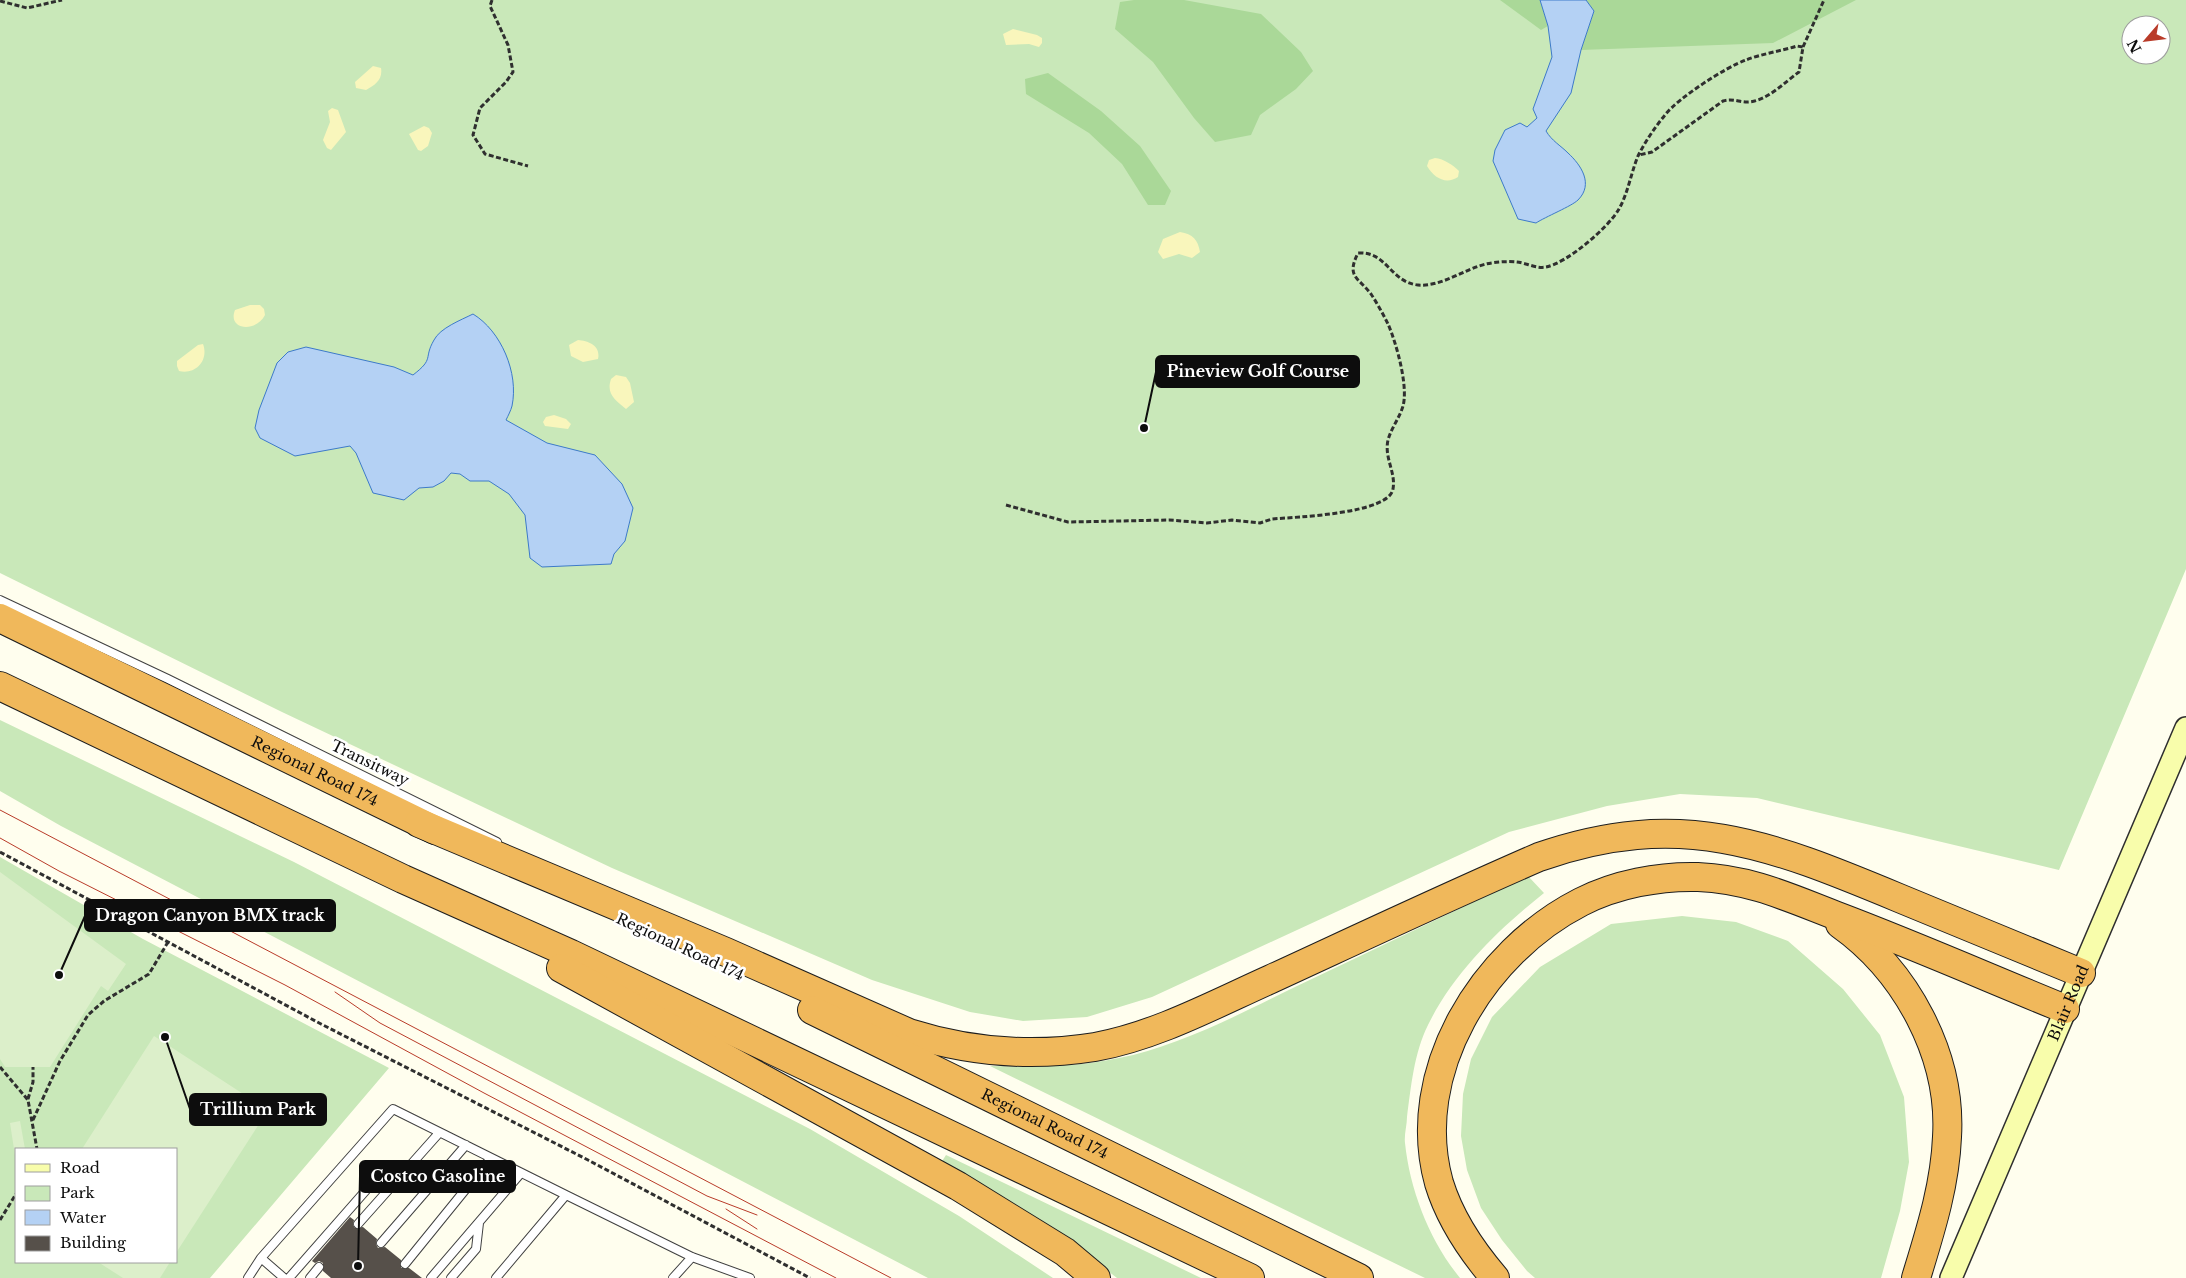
<svg xmlns="http://www.w3.org/2000/svg" width="2186" height="1278" viewBox="0 0 2186 1278" font-family="'Libre Baskerville',serif">
<rect width="100%" height="100%" fill="#fffeee"/>
<path fill="#c9e8b9" fill-rule="evenodd" d="M0,0h2186v569l-127,301 -302,-72 -77,-4 -73,12 -98,26 -357,165 -65,20 -64,4 -53,-9 -98,-32 -260,-112 -330,-156 -282,-139zM2131,25h30v30h-30z
M0,720l294,142 516,267 149,87 94,62h-125l-867,-452 -61,-35z
M0,857l143,82 246,129 -179,210h-210zM16,1149h160v113h-160z
M1528,876l16,17c-45,36 -90,79 -116,132 -14,28 -17,62 -21,92 0,8 -3,18 -2,26 5,48 25,98 55,135h-35l-435,-212c43,1 87,1 129,-8 58,-11 123,-45 176,-71 78,-37 155,-74 233,-111z
M1682,916l54,6 52,19 55,48 37,46 24,62 5,65 -9,49 -19,67h-346l-8,-7 -25,-31 -21,-32 -14,-38 -6,-34 2,-42 8,-35 21,-42 48,-50 71,-43z
M946,1155l255,123h-84l-54,-42 -124,-70z"/>
<path fill="#aad898" d="M1134,0h50l77,14 40,38 12,19 -17,18 -36,26 -9,20 -36,7 -21,-24 -41,-56 -38,-33 5,-27z
M1500,0h40l8,26 -7,4z
M1586,0h270l-83,43 -192,7 13,-39z
M1048,73l53,38 39,35 31,45 -6,14h-17l-26,-41 -33,-31 -63,-39 -1,-15z"/>
<path fill="#f9f6bc" d="M1013,29l24,6 5,3v5l-3,4 -10,-3 -23,1 -3,-11z
M373,66l8,2c2,12 -6,17 -15,22l-10,-2 -1,-6z
M332,108l6,2 8,22 -15,18 -4,-2 -4,-8 7,-18 -2,-11z
M424,126l5,2 3,5 -4,13 -7,5 -3,-1 -9,-16z
M1435,158c9,1 18,7 24,13l-1,6c-12,8 -24,1 -31,-11l2,-6z
M1180,232c13,2 18,8 20,20l-8,6 -13,-4 -16,5 -5,-7 5,-13z
M250,305h10l4,4 1,6c-9,18 -38,15 -30,-5z
M578,340c11,1 23,6 20,19l-15,3 -12,-6 -2,-11z
M203,344c6,16 -7,31 -24,27l-2,-5v-5l21,-16z
M616,375l10,2 4,6 4,19 -8,7c-11,-9 -20,-15 -15,-30z
M554,415l12,4 5,5 -3,5 -23,-3 -2,-4 3,-5z"/>
<path fill="#dcefca" d="M0,872l126,92 -18,27 -7,-5 -51,81h-45l-5,-8z
M154,1036l114,74 -92,143v-104h-94z
M20,1121l5,28h-9v13l-6,-39z
M98,1262h72l-10,16h-37z"/>
<path fill="#b4d1f4" stroke="#3d7ac9" d="M1540,0h46l8,11 -13,39 -10,43 -25,38c6,10 14,14 22,22 13,12 26,31 10,47 -6,6 -33,17 -42,23l-18,-4 -25,-58 2,-11 10,-20 15,-7 7,4 10,-9 -4,-9 19,-52 -4,-31z
M473,314c28,17 46,59 39,92 -1,4 -4,10 -6,14l41,23 48,12 27,29 11,24 -8,33 -11,13 -3,10 -69,3 -12,-9 -5,-43 -16,-21 -20,-13h-19l-10,-7 -9,-1 -7,8 -11,6 -14,1 -15,12 -31,-7 -17,-40 -6,-7 -55,10 -35,-18 -5,-10 4,-18 18,-47 11,-11 18,-5 88,20 19,8c22,-17 10,-16 21,-35 6,-12 27,-20 39,-26z"/>
<path fill="#56504a" d="M350,1217l4,3 -1,5 2,3 8,-1 14,12 -1,5 2,4 7,-1 16,13v8h8l13,10h-91l-8,-7v-8l-4,-2 -4,2 -3,-2z"/>
<g fill="none" stroke-linecap="round" stroke-linejoin="round">
<g stroke="#404040" stroke-width="10">
<path id="service" d="M0,600l168,79 329,163
M358,1224l81,-91
M381,1243l85,-98
M261,1258l23,20
M405,1264l86,-106
M248,1278l13,-20 132,-149 173,86
M289,1278l93,-106 27,-6
M310,1278l9,-11
M431,1278l90,-105
M451,1278l25,-29 3,-26
M496,1278l70,-83 126,62 58,21
M673,1278l19,-21"/>
</g>
<g stroke="#2f2f2f" stroke-width="24">
<g id="secondary">
<path id="s1" d="M1951,1278l235,-550"/>
</g>
</g>
<g stroke="#1e1e1e" stroke-width="30">
<g id="motorway">
<path id="s2" d="M0,618l435,212"/>
<path d="M0,686l403,193 168,75 679,324"/>
<path d="M419,823l307,129 183,81c60,19 123,24 186,14 61,-11 120,-43 176,-68 89,-41 178,-83 268,-122 141,-49 230,-13 360,41 61,25 121,50 182,75"/>
<path d="M1840,924c66,47 112,131 107,213 -2,49 -17,95 -31,141"/>
<path d="M561,968l397,218 107,66 31,26"/>
<path id="s3" d="M812,1010l547,268"/>
<path d="M1495,1278c-24,-28 -45,-59 -56,-95 -31,-111 44,-231 142,-281 35,-18 78,-26 117,-25 52,2 92,21 139,39 77,29 152,62 228,93"/>
</g>
</g>
<path stroke="#2f2f2f" stroke-width="3" stroke-dasharray="5 2.5" stroke-linecap="butt" d="M492,0l-2,6 18,39 5,27 -7,10 -26,26 -7,27 12,19 43,12
M0,1l27,7 35,-8
M1803,47l21,-47
M1006,505l62,17 101,-2 38,3 25,-3 28,3 12,-4c23,-2 117,-5 121,-30 3,-17 -9,-31 -5,-49 3,-11 10,-20 14,-31 8,-19 -6,-67 -14,-85 -5,-10 -11,-21 -17,-30 -13,-17 -25,-17 -13,-41 29,-2 32,29 60,32 23,2 47,-16 68,-21 9,-2 22,-3 31,-2 9,1 20,7 29,5 21,-4 62,-39 73,-58 9,-16 12,-36 19,-53 7,-14 17,-29 27,-41 13,-17 61,-48 81,-55 15,-6 35,-9 51,-14l6,1 -4,25c-14,10 -33,30 -52,30 -8,0 -15,-4 -24,-1l-71,51 -13,3
M0,852l321,172 267,136 222,118
M0,1067l28,33 9,49
M28,1099l5,-17v-15
M33,1120l27,-59 28,-46 16,-14 45,-27 19,-32
M0,1220l16,-26"/>
<use href="#service" stroke="#fff" stroke-width="8"/>
<use href="#secondary" stroke="#f8fdab" stroke-width="21"/>
<use href="#motorway" stroke="#f0b85b" stroke-width="28"/>
<path stroke="#b93b29" stroke-width="1" d="M0,810l891,468
M0,838l59,33 226,114 199,108 352,185
M335,992l45,31 327,173 50,19
M726,1209l31,20"/>
</g>
<g text-anchor="middle" stroke-width="5" stroke-linejoin="round" paint-order="stroke">
<g font-size="15" fill="#0d0d0d" stroke="#fff">
<text transform="translate(370 763) rotate(26)" y="5">Transitway</text>
<text dy="5" stroke="none"><textPath href="#s2" startOffset="350">Regional Road 174</textPath></text>
<text transform="translate(680 947) rotate(25)" y="5">Regional Road 174</text>
<text dy="5" stroke="none"><textPath href="#s1" startOffset="299">Blair Road</textPath></text>
<text dy="5" stroke="none"><textPath href="#s3" startOffset="259">Regional Road 174</textPath></text>
</g>
</g>
<path fill="none" stroke="#0d0d0d" stroke-width="2" d="M1144 428L1156 372M59 975L85 916M165 1037L190 1109M358 1266L360 1176"/>
<g fill="#0d0d0d" stroke="#fff" stroke-width="2">
<circle cx="1144" cy="428" r="5"/>
<circle cx="59" cy="975" r="5"/>
<circle cx="165" cy="1037" r="5"/>
<circle cx="358" cy="1266" r="5"/>
</g>
<g fill="#0d0d0d" stroke="#0d0d0d" stroke-width="2">
<rect x="1156" y="356" width="203" height="31" rx="5"/>
<rect x="85" y="900" width="250" height="31" rx="5"/>
<rect x="190" y="1094" width="136" height="31" rx="5"/>
<rect x="360" y="1161" width="155" height="31" rx="5"/>
</g>
<g font-size="16" text-anchor="middle" font-weight="bold" fill="#fff">
<text x="1258" y="377">Pineview Golf Course</text>
<text x="210" y="921">Dragon Canyon BMX track</text>
<text x="258" y="1115">Trillium Park</text>
<text x="438" y="1182">Costco Gasoline</text>
</g>
<rect x="15" y="1148" width="162" height="115" fill="#ffffff" stroke="#9e9e9e"/>
<rect x="25" y="1164" width="25" height="8" fill="#f8fdab" stroke="#9e9e9e"/>
<text x="60" y="1173" font-size="15" fill="#0d0d0d">Road</text>
<rect x="25" y="1186" width="25" height="15" fill="#c9e8b9" stroke="#9e9e9e"/>
<text x="60" y="1198" font-size="15" fill="#0d0d0d">Park</text>
<rect x="25" y="1210" width="25" height="15" fill="#b4d1f4" stroke="#9e9e9e"/>
<text x="60" y="1223" font-size="15" fill="#0d0d0d">Water</text>
<rect x="25" y="1236" width="25" height="15" fill="#56504a" stroke="#9e9e9e"/>
<text x="60" y="1248" font-size="15" fill="#0d0d0d">Building</text>
<g transform="translate(2146 40) rotate(242)"><circle r="24" fill="#ffffff" stroke="#9e9e9e"/>
<path d="M0-4L9 19L0 12L-9 19Z" fill="#b93b29"/>
<text y="-8" font-size="14" font-weight="bold" text-anchor="middle" fill="#0d0d0d">N</text>
</g>
</svg>
